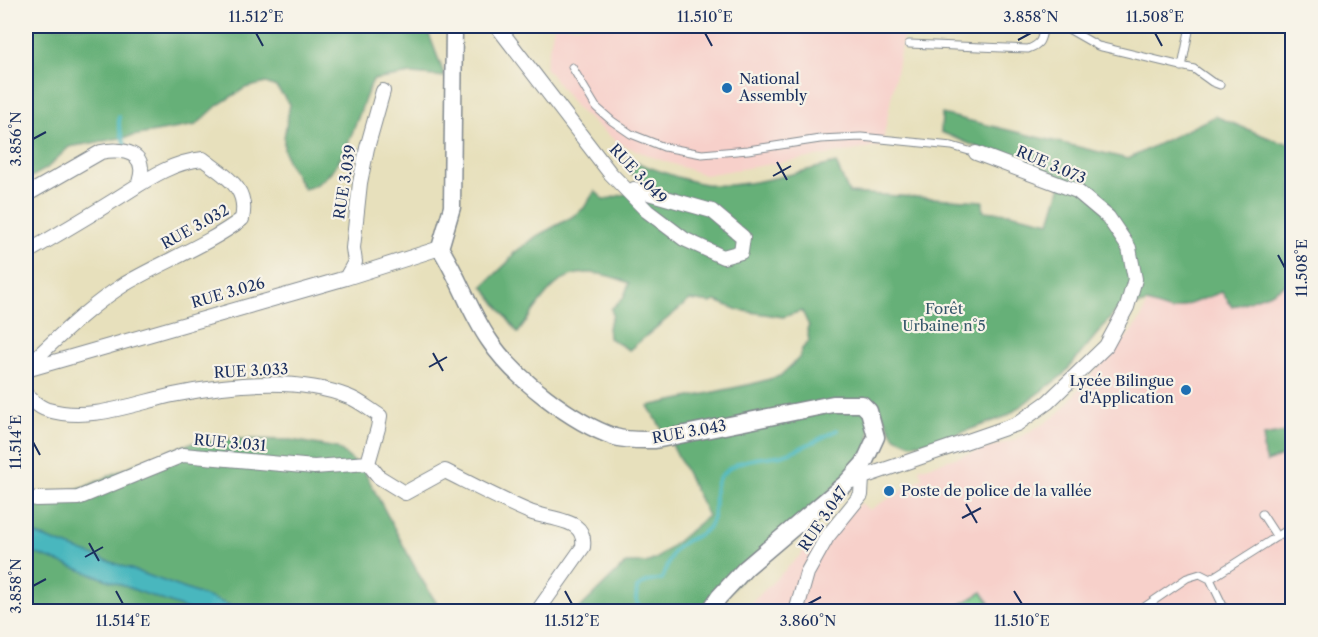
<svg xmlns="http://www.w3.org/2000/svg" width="1318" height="637" viewBox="0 0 1318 637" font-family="'Libre Caslon Text',serif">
<rect width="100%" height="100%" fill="#f7f3e8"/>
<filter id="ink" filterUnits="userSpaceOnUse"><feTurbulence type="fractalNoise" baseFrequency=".0167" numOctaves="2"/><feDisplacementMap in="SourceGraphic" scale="12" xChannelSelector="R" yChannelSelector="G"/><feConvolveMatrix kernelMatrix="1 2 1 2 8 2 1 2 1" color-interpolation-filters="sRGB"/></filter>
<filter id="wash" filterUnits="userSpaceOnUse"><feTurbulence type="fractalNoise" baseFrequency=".008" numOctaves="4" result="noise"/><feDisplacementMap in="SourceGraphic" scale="24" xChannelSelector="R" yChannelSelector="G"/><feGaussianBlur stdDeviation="1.35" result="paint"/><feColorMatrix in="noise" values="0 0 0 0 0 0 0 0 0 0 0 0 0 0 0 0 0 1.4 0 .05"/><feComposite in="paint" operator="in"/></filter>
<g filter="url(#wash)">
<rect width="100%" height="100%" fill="#e7e0bc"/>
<path fill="#f7d0ca" d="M554,26h351l-23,120 -177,29 -53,-18 -34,-14 -41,-34 -32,-42z
M1292,281v330l-550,1 83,-81 36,-28 8,7 54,-32 -4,-9 95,-29 31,-17 15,-11 27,-33 38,-40 16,-20 6,-16 24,8 51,-19 49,1z"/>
<path fill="#7ecd8d" stroke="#4c7e76" stroke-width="1.5" d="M982,592l12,19h-45z"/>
<path fill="#66b078" stroke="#40706b" stroke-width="1.5" d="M26,26h400l19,51 -34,-3 -38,6c-17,33 -27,100 -69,109l-17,-28 -3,-12v-11l6,-34 -14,-17 -10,-4 -21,5 -27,17 -22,20 -127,22 -23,22 -20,11z
M942,114l186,45 87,-43 64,26 13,1v138l-21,12 -39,14 -10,-15 -51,19 -24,-8 -30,7 -54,65 -56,41 -69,25 -27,3 -16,-7 -13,-24 -11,5 -3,35 -158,158h-133l49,-48h20l10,-4 52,-43 -34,-68 -26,-42 104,-22 28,-8 19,-18 3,-9 7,-8 -2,-12 2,-3 -7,-15 -19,6 -45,-7 -22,-9 -6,2 -20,-3 -61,50 -20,-12 -1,-11 5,-12 -2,-6 13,-12 5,-14c-65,-26 -76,1 -111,50l-35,-47 25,-24 6,-9 23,-17 33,-18 14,-10 11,-17 9,9 39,-11 -2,-13 -11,-2 8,-11c25,9 49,19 75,22 34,3 89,-14 123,-22l13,30 134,8v10l26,2 41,9 12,-40 -121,-50z
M1292,431v31l-10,-6 -15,6 -4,-12 1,-14z
M234,439l57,1 46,8 26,21 56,106 18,29 15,7h-426v-115l57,-8 52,-24 56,-21z"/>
<path fill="#48b7be" stroke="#32738e" stroke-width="1.5" d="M26,531l220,80h-54l-166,-61z"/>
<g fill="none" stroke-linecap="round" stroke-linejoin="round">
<path stroke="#48b7be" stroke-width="4" d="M119,117v10l7,21
M640,612l-4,-13 1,-11 9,-6 16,-3c6,-10 6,-24 16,-32 9,-10 27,-10 33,-24 11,-25 -9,-41 26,-59 13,-7 31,-6 45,-9 19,-6 38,-16 55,-25"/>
</g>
</g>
<g filter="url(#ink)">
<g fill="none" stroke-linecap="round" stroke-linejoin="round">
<g stroke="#81888d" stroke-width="9">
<path id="service" d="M1063,26l35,20 96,23 18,13 8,3
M909,44l119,5c14,-5 13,-10 16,-23
M572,67l24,40 16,14 19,13 33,13 38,7 46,-4 72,-11 41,-2 91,9 24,7
M1182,67l8,-41
M1262,514l15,23
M1210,579l82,-52
M1137,612l50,-34 13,-4 10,5 16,33"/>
</g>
<g stroke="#81888d" stroke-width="16">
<path id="minor" d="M497,26l113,147 37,38 37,28 39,18 18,-5 2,-15 -31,-26 -78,-22
M26,195l75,-43c13,-3 39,-3 40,16 1,5 -1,11 -2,15
M26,253c29,-17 58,-34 87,-52 28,-17 56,-39 90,-42 23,18 46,28 39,60 -36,27 -78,42 -117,65 -37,23 -67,54 -99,83
M346,278l9,-16 -2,-14 7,-65 7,-35 16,-57
M26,370l320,-92 94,-30
M26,395c6,5 13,13 22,15 41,12 85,-6 125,-15 54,-11 124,-19 176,2 11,4 21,13 31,19l-2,12 -10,35 11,14 26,16 40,-22c28,14 56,29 85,41 13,5 36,7 45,14 7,5 9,13 8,21l-46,65
M846,483l171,-59 31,-22 58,-56 21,-39 8,-28 -6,-31 -21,-31 -31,-26 -101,-38
M26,497l10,2 42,-1 105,-43 131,12 54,-4
M796,612l11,-39 20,-36 34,-42 1,-17"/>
</g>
<g stroke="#81888d" stroke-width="19">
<path id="tertiary" d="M454,26l-2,181 -12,41c19,29 29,63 49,92 24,37 84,83 126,97 13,4 27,3 40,3l178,-36h29l7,7 7,26 -12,26 -18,20 -100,85 -27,29 -10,15"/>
</g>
<use href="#service" stroke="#fff" stroke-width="7"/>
<use href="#minor" stroke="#fff" stroke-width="14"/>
<use href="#tertiary" stroke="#fff" stroke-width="16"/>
</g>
</g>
<path fill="none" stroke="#1b2f5e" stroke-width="2" d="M256,33l7,13M705,33l7,13M1155,33l7,13M1018,40l13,-7M33,139l13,-7M777,162l10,18M773,176l18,-10M1278,255l7,13M433,353l10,18M429,367l18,-10M33,442l7,13M966,504l11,19M962,518l19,-10M89,543l10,18M85,557l18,-10M33,586l13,-7M116,591l7,13M565,591l7,13M1014,591l8,13M808,604l13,-7"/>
<g fill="#1f6fb2" stroke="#f7f3e8" stroke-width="2">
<circle cx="727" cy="88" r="6"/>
<circle cx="1186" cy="390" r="6"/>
<circle cx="889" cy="491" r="6"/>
</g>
<g text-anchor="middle" stroke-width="4.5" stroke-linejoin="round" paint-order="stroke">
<g font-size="15" fill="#1b2f5e" stroke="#f7f3e8" text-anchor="start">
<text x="739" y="84">National<tspan x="739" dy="17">Assembly</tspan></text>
<text x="1174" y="386" text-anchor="end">Lycée Bilingue<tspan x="1174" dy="17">d'Application</tspan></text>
<text x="901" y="496">Poste de police de la vallée</text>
</g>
<g font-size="15" fill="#1b2f5e" stroke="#f7f3e8">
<text transform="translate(1051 165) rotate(23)" y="5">RUE 3.073</text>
<text transform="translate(638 174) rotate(47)" y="5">RUE 3.049</text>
<text transform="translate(345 182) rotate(-81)" y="5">RUE 3.039</text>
<text transform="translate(195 227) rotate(-29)" y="5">RUE 3.032</text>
<text transform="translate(228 293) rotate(-16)" y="5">RUE 3.026</text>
<text transform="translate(251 371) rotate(-3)" y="5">RUE 3.033</text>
<text transform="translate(689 432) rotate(-10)" y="5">RUE 3.043</text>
<text transform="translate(230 443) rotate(5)" y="5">RUE 3.031</text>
<text transform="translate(823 519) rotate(-56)" y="5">RUE 3.047</text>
</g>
<g font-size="15" fill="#34566a" stroke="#f7f3e8">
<text x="944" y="314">Forêt<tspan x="944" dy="17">Urbaine n°5</tspan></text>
</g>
</g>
<rect width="1318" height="637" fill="none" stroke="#f7f3e8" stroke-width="66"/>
<rect x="33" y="33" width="1252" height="571" fill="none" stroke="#1b2f5e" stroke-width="2"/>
<g font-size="15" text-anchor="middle" fill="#1b2f5e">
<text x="256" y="22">11.512°E</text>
<text x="705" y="22">11.510°E</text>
<text x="1031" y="22">3.858°N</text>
<text x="1155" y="22">11.508°E</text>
<text transform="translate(16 139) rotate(-90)" y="5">3.856°N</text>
<text transform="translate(1302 268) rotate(-90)" y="5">11.508°E</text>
<text transform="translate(16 442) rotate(-90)" y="5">11.514°E</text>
<text transform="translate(16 586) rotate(-90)" y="5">3.858°N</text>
<text x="123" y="626">11.514°E</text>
<text x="572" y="626">11.512°E</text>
<text x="808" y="626">3.860°N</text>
<text x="1022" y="626">11.510°E</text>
</g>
</svg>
